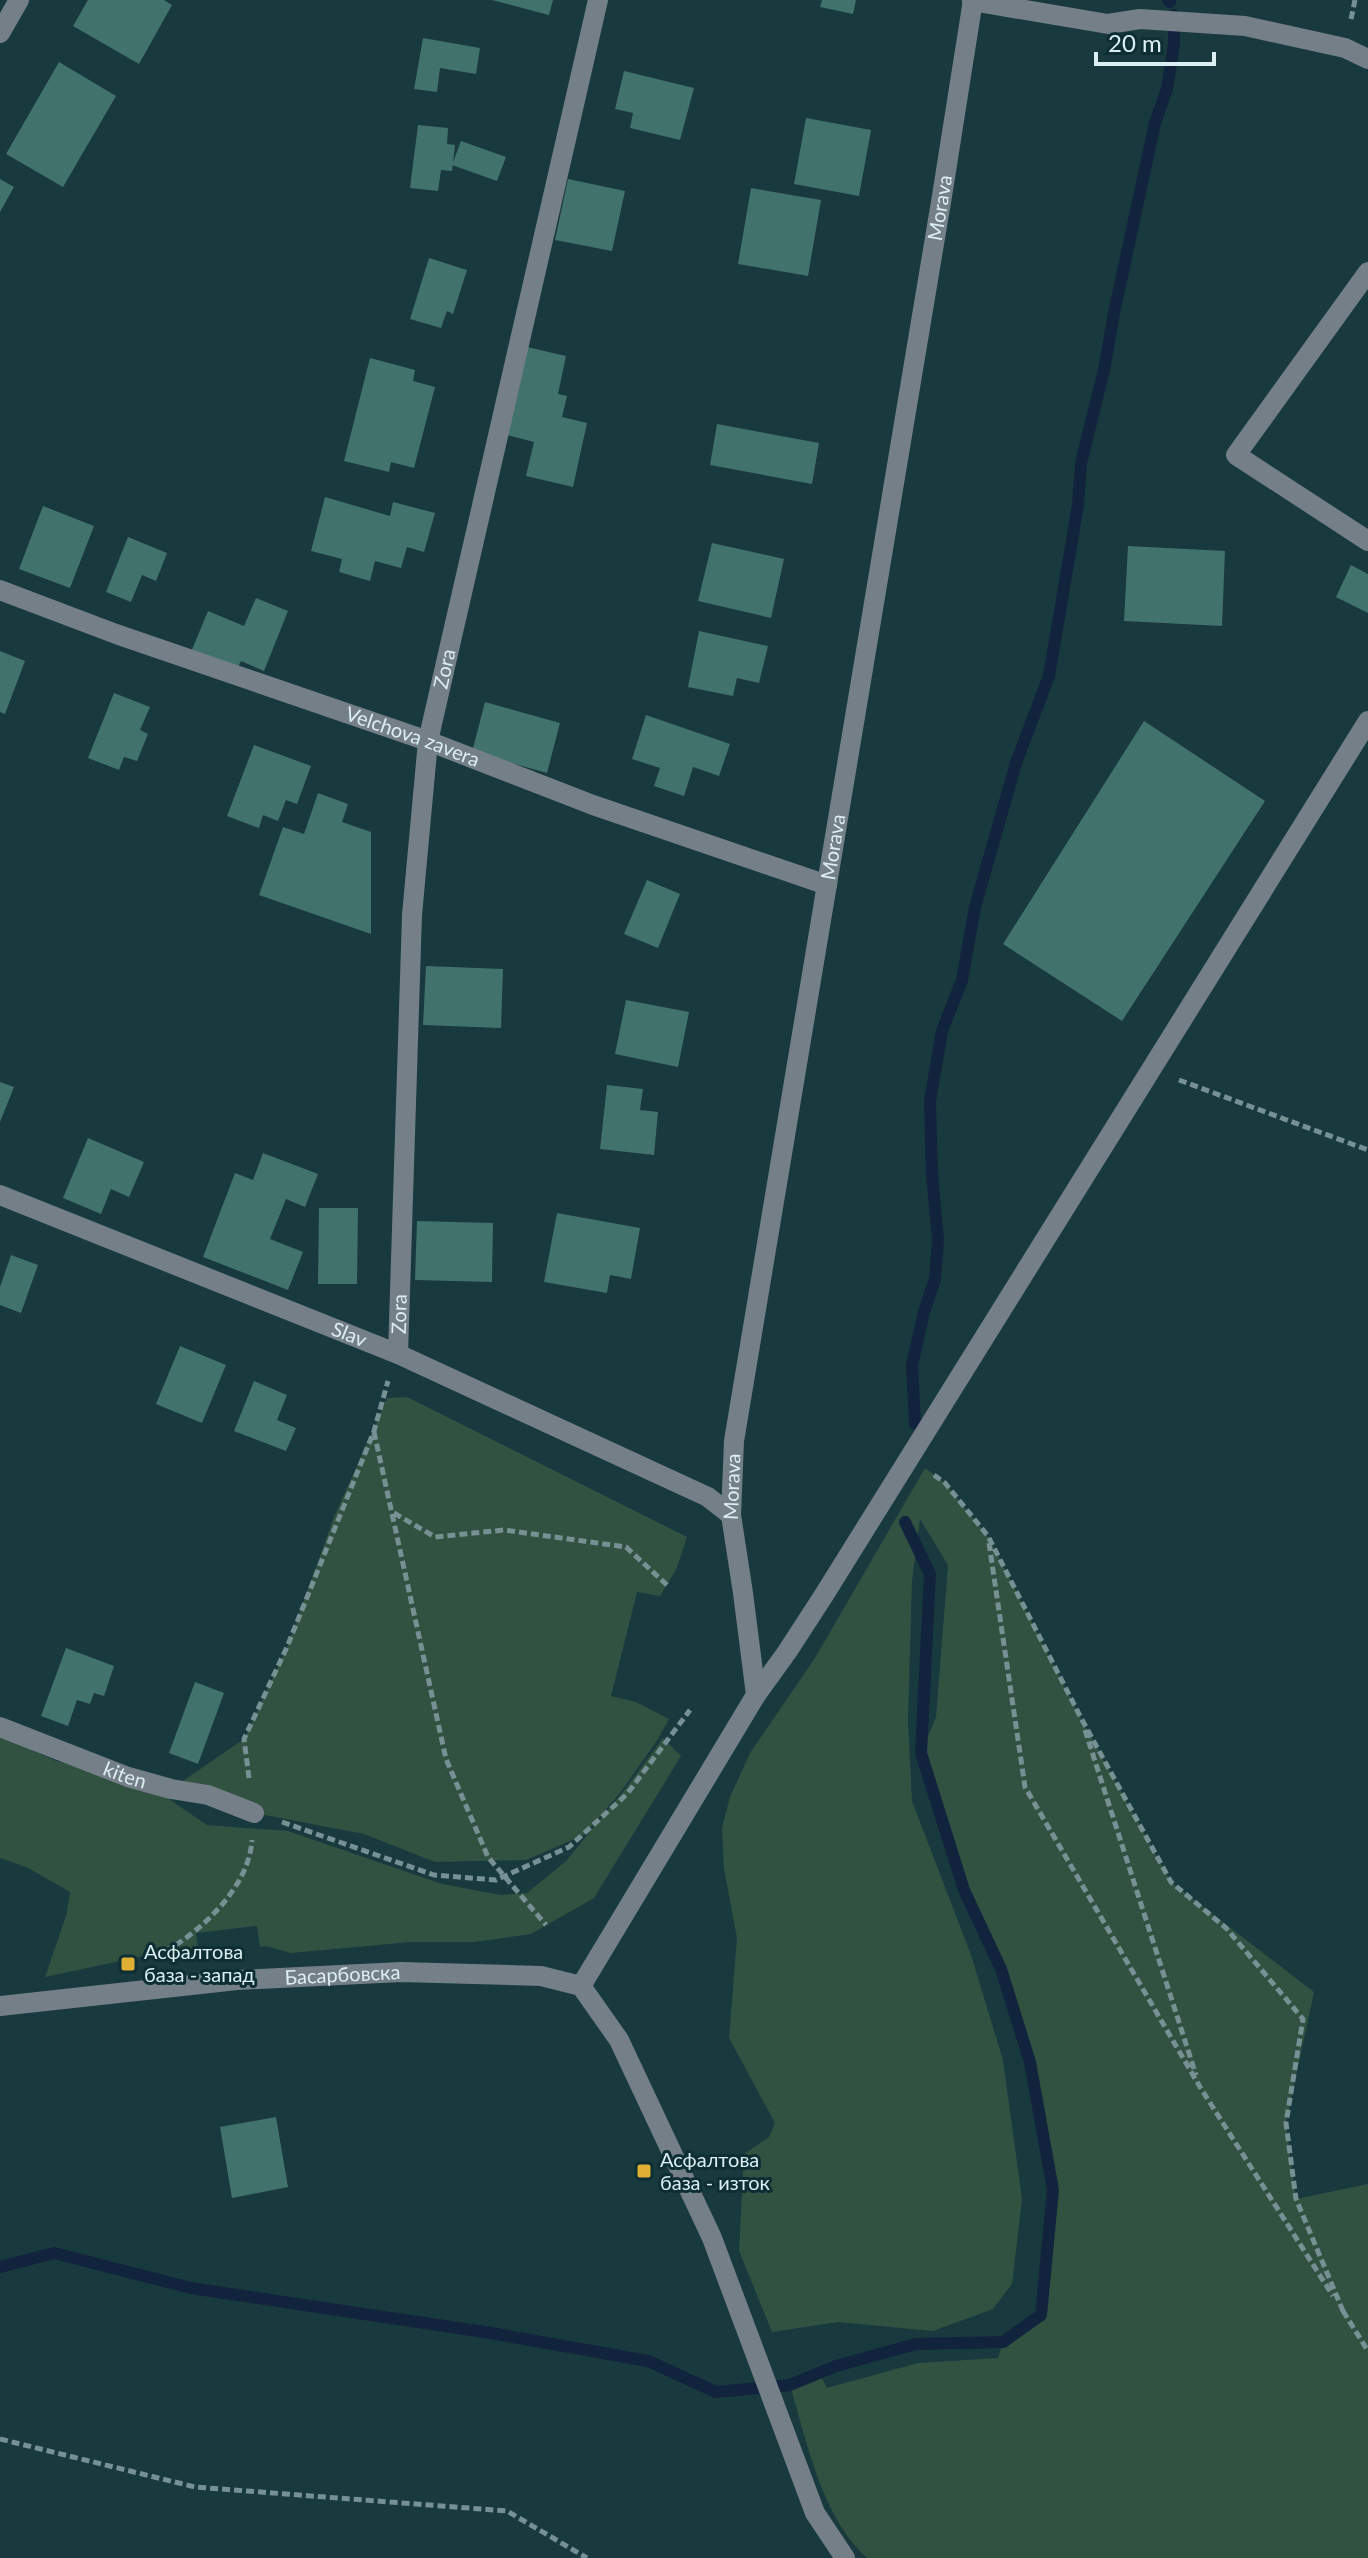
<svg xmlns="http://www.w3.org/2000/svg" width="1368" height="2558" viewBox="0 0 1368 2558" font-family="Lato,sans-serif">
<rect width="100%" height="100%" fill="#18393e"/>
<path fill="#315241" d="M407,1397l280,140 -11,33 -16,26 -23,-4 -26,104 25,6 33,17 -11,20 -38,54 -36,42 -58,25 -91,2 -71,-28 -110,-21 -83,-24 73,-50 43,-92 47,-130 53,-119z
M925,1468l20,15 43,53 93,182 90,164 143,110 -28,131 10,76 72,-15v374h-501c-46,-42 -60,-116 -77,-173l29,-12 8,15 91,-25 80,-5 5,-16 38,-27 12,-125 -23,-128 -29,-93 -37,-79 -43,-137 15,-36 12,-152 -28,-46 -8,62 -4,141 4,79 59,154 32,105 19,139 -10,85 -19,25 -60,22 -95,-9 -66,10 -33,-81 5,-97 25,-17 6,-14 -46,-85 8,-100 -13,-69 -2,-41 8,-31 20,-44 65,-95z
M0,1736l56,25 72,16 25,11 54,37 81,6 154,53 59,11 26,-2 39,-32 60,-73 37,-50 18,18 -87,142 -63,36 -56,8h-64l-120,11 -25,-7 -6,1 -3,-21 -61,7 2,16h-22l-131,28 21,-61 4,-24 -42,-24 -28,-10z"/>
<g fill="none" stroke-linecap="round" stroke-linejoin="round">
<path stroke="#12233d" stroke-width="12" d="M1168,0l2,2
M915,1424l-3,-59 12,-53 11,-33 3,-39 -6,-65 -2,-74 12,-70 20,-51 13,-73 41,-144 33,-87 29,-171 3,-42 23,-93 10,-57 41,-190 12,-34 7,-45v-29
M0,2267l54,-14 137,35 300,45 157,28 68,31 74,-7 46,-19 80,-22 87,-2 38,-27 12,-125 -23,-128 -29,-93 -37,-79 -43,-137 9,-179 -25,-52"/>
</g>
<path fill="#42726c" d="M88,0h76l8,5 -33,59 -66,-38z
M492,0h61l-4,15z
M822,0h34l-3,14 -33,-7z
M423,38l57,10 -4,26 -36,-6 -3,24 -23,-3z
M59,62l57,34 -53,91 -57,-33z
M624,71l70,17 -14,52 -50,-12 3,-15 -18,-4z
M806,118l65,12 -12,66 -65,-12z
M418,125l30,3 -1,16 8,1 -3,26 -11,-1 -3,21 -28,-3z
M461,141l45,16 -9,24 -45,-16z
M0,179l14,8 -14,25z
M568,179l57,12 -13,60 -57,-11z
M751,188l70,12 -13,76 -70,-12z
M429,258l38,12 -14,44 -6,-3 -6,17 -31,-9z
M527,347l39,9 -8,38 9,2 -5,21 25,6 -14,64 -47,-11 8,-34 -27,-7z
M370,358l45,12 -2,11 22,6 -21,81 -23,-6 -2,10 -45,-11z
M717,424l102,19 -7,41 -102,-19z
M325,497l65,19 3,-14 42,11 -11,39 -17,-5 -6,21 -26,-7 -5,20 -31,-9 3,-13 -31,-8z
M43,506l51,20 -24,62 -51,-19z
M128,537l39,16 -11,28 -14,-6 -11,27 -25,-10z
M712,543l72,16 -13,59 -73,-17z
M1128,546l97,5 -3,75 -98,-5z
M1351,565l17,9v39l-32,-16z
M256,598l32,13 -24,60 -23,-10 -4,9 -46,-18 17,-41 36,15z
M699,631l69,15 -9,37 -22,-5 -4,18 -45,-9z
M0,651l25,10 -20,53 -5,-2z
M114,693l36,14 -10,23 8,4 -11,27 -13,-4 -5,13 -31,-12z
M485,702l75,21 -13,50 -75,-21z
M646,715l84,29 -11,32 -26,-9 -9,29 -30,-10 6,-18 -28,-9z
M1144,721l121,80 -143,220 -119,-77z
M254,745l57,21 -14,38 -11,-4 -8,21 -15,-6 -4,13 -32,-12z
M318,793l30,11 -6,18 29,10v102l-112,-39 24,-68 21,7z
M647,880l33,14 -22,54 -34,-14z
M426,966l77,3 -2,59 -78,-3z
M626,1000l63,12 -11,55 -63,-13z
M0,1082l14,5 -14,35z
M607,1085l36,4 -3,21 18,2 -4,43 -54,-6z
M88,1138l56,24 -15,35 -18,-8 -10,25 -38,-16z
M263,1153l55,21 -13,33 -19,-8 -16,40 33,13 -15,38 -85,-33 32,-84 18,7z
M319,1208h39l-1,76h-39z
M557,1213l83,15 -9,51 -21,-4 -3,18 -63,-11z
M417,1221l76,2 -1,59 -77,-2z
M11,1255l27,10 -17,48 -21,-8v-18z
M180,1346l46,19 -24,58 -46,-19z
M254,1381l33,14 -10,25 19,8 -10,23 -52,-20z
M66,1648l48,18 -10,30 -10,-3 -4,11 -13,-4 -9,26 -27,-10z
M195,1682l29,11 -26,71 -29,-11z
M276,2117l12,70 -56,11 -12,-71z"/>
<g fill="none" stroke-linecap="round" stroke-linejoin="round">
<path stroke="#769094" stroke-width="5" stroke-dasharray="8 4" stroke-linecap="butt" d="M1351,19l4,-19
M1179,1080l189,70
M374,1432l72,327 42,98 58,68
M934,1475l11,8 43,53 93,182 90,164 55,46 77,91 -17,104 10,76 47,112
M394,1513l41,24 69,-7 122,17 41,38
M989,1543l36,244 175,300 133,209
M1085,1730l111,345
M249,1778l-5,-39 43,-92 87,-216 14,-50
M282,1822l152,53 62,5 73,-33 58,-53 63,-84
M155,1957c42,-21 94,-68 97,-117
M1343,2311l25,40
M0,2439l195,48 312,24 80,47"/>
<g stroke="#747f87" stroke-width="20">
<path d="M972,1l136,23 32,-5 105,7 100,22 23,11"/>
<path d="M0,33l19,-33"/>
<path d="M1368,272l-132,183 132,86"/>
<path id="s1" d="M0,590l116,44 312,107 165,64 234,80"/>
<path id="s2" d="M0,1195l398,159 310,143 23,18"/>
<path id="s3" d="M398,1354l14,-439 16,-174 170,-741"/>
<path id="s4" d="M756,1695l-13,-102 -12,-78 3,-74 208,-1245 31,-196"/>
<path id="s5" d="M0,1727l128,50 43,12 37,6 46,18"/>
<path d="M581,1986l175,-291 31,-43 37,-57 544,-874"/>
<path id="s6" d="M0,2006l237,-26 164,-8 140,4 40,10 38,54 93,198 103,275 30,45"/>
</g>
</g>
<g fill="#dfb034" stroke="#0d2f34" stroke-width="3">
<rect x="120" y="1956" width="16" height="16" rx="4"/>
<rect x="636" y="2163" width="16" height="16" rx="4"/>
</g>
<g text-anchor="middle" stroke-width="6" stroke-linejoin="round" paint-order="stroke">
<g font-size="20" fill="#dbeef1" stroke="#0d2f34">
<text dy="7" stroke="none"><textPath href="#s4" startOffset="1506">Morava</textPath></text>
<text dy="7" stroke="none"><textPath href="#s3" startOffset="688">Zora</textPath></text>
<text dy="7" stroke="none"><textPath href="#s1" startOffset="438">Velchova zavera</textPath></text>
<text dy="7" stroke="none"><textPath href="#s4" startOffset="858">Morava</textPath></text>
<text dy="7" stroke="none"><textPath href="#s3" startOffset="40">Zora</textPath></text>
<text dy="7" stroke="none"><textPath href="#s2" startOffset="376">Slav</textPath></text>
<text dy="7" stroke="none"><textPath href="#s4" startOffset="210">Morava</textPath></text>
<text dy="7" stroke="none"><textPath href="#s5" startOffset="134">kiten</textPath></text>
<text dy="7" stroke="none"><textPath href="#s6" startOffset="344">Басарбовска</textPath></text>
</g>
<g font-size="20" fill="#dbeef1" stroke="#0d2f34" text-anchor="start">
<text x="144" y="1959">Асфалтова<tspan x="144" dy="23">база - запад</tspan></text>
<text x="660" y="2167">Асфалтова<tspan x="660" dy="23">база - изток</tspan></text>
</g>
</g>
<path d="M1096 52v12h118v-12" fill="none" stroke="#dbeef1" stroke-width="4"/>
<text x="1108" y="52" font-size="24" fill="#dbeef1" stroke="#0d2f34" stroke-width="6" paint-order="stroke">20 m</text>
</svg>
